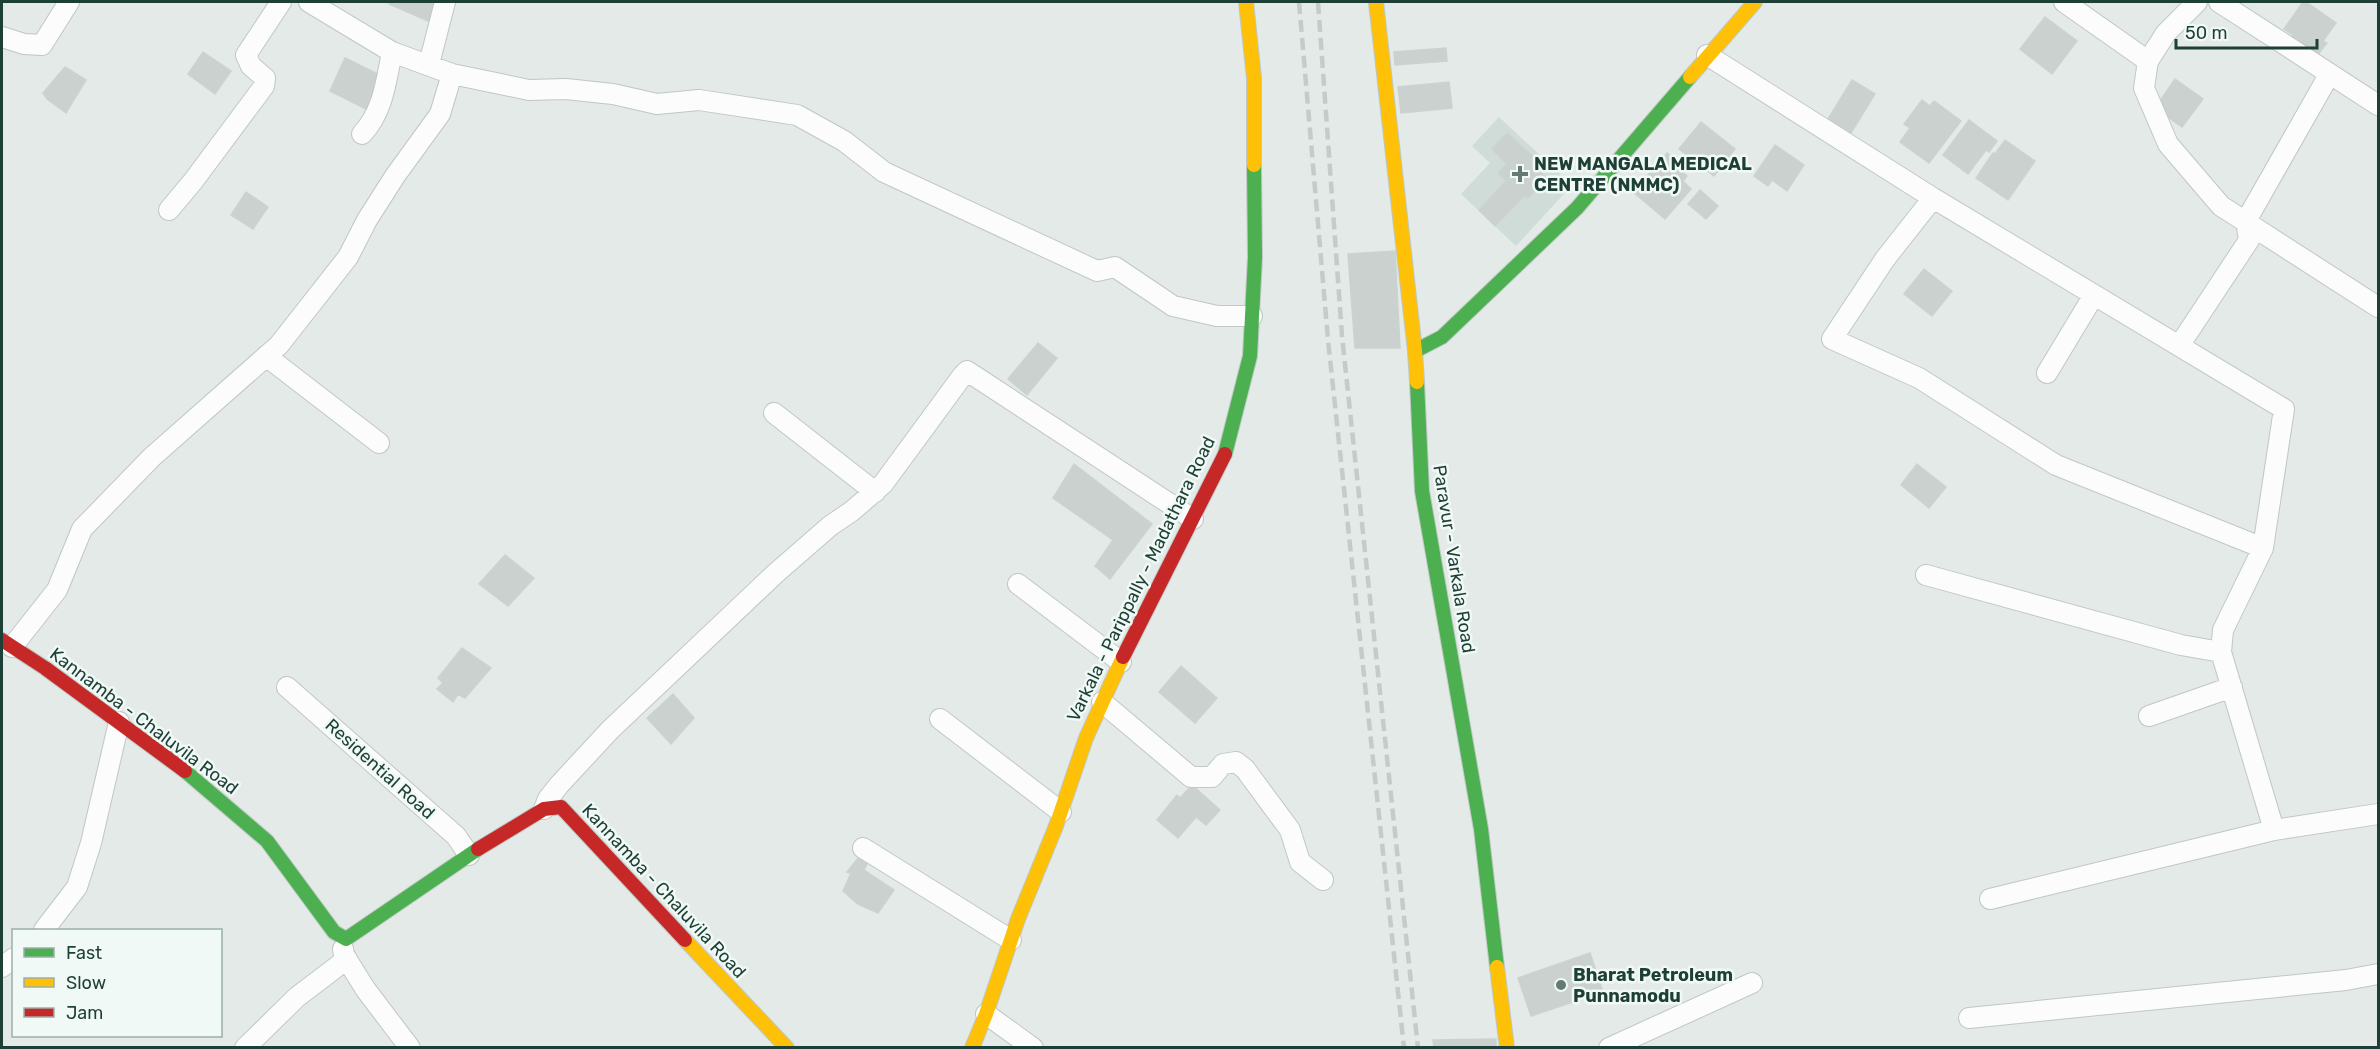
<svg xmlns="http://www.w3.org/2000/svg" width="2380" height="1049" viewBox="0 0 2380 1049" font-family="Rubik,sans-serif">
<rect width="100%" height="100%" fill="#e3eae7"/>
<path fill="#d0dcd7" d="M1499,117l73,68 -56,61 -55,-52 29,-31 -18,-17z"/>
<path fill="#cad1ce" stroke="#cbd3d0" stroke-width="1.5" d="M390,2h49l-11,19 -39,-17z
M2303,2h3l30,21 -13,18 4,2 -11,14 -25,-19 2,-3 -9,-6z
M2045,17l32,24 -25,33 -32,-25z
M1446,48l1,13 -52,4 -1,-13z
M203,52l28,19 -16,23 -27,-20z
M345,58l37,18 -16,33 -36,-18z
M65,67l21,13 -20,33 -19,-14 -4,-6z
M2175,79l28,20 -21,28 -27,-19z
M1852,80l23,14 -24,39 -23,-14z
M1449,82l3,26 -51,5 -3,-26z
M1922,100l8,6 4,-5 27,20 -32,42 -29,-21 10,-14 -6,-4z
M1969,120l28,21 -8,11 -3,-2 -18,24 -25,-19z
M1701,122l34,27 -21,27 -35,-27z
M1507,133l35,32 -4,5 5,5 -10,10 4,4 -9,9 -3,-3 -30,31 -16,-16 27,-29 -8,-8 9,-9 -15,-15z
M2005,140l30,21 -27,39 -32,-22 17,-25 2,1z
M1775,145l29,20 -17,26 -15,-11 -4,6 -14,-10z
M1667,153l17,14 -3,4 6,5 -4,5 8,8 -26,30 -32,-27z
M1700,190l18,16 -12,13 -18,-15z
M246,192l22,15 -15,22 -22,-14z
M1395,251l5,97h-45l-7,-94z
M1924,269l28,22 -20,25 -28,-22z
M1038,343l19,15 -30,37 -19,-16z
M1074,464l78,60 -42,55 -15,-13 18,-26 -60,-42z
M1917,464l29,23 -17,21 -28,-23z
M505,555l29,23 -26,28 -29,-22z
M462,648l29,20 -26,30 -7,-4 -5,8 -16,-13 6,-6 -5,-5z
M1181,666l36,32 -22,25 -36,-31z
M673,694l21,24 -23,26 -24,-26z
M1192,785l28,25 -14,15 -10,-8 -18,21 -21,-18 20,-25 3,3z
M858,858l9,6 -3,6 30,20 -16,23 -20,-9 -15,-13 8,-18 -4,-1z
M1590,953l13,39 -72,24 -13,-38z
M1496,1039v9h-62l-1,-8z"/>
<g fill="none" stroke-linecap="round" stroke-linejoin="round">
<g stroke="#c0c7c4" stroke-width="22">
<path id="street" d="M309,2l83,50 60,22 77,16 37,-1 47,5 44,10 42,-4 98,15 47,26 40,31 213,99 18,-4 58,39 44,10h35
M2064,2l84,59 18,-28 31,-31
M2219,2l159,103
M2,37l22,7 18,1 27,-43
M1707,55l226,143 351,211 -21,139 -40,82 -2,22 53,178 104,-16
M2148,61l-4,27 24,56 53,62 157,101
M429,64l16,-62
M362,134c21,-22 24,-52 30,-82
M1933,198l-48,61 -53,80 87,39 137,87 207,83
M169,210l25,-30 70,-94 1,-8 -14,-12 -5,-11 35,-53
M2179,346l70,-106 -3,-19 83,-146
M266,356l113,87
M2047,373l47,-78
M774,413l101,79
M1926,575l255,70 40,7
M1018,584l103,78
M12,647l45,-57 25,-61 70,-72 127,-112 69,-88 19,-37 28,-44 45,-62 12,-40
M287,687l169,149 13,19
M1102,702l89,75h21l11,-13 13,-2 9,7 45,61 10,32 23,18
M2149,716l83,-29
M940,719l121,93
M544,809l4,-10 11,-14 51,-55 166,-157 54,-47 22,-15 31,-27 80,-109 4,-4 226,148
M863,848l148,92
M1990,899l284,-69
M44,930l33,-43 14,-44 28,-121
M343,949l1,6 22,35 44,58
M2,967l12,-9
M986,1014l47,34
M1969,1018l377,-38 32,-6
M245,1048l52,-51 50,-38
M1609,1048l143,-65"/>
</g>
<g stroke="#bec8c4" stroke-width="16">
<path id="fast" d="M1415,351l27,-14 135,-129 113,-131
M1417,382l5,109 59,338 16,138
M1225,454l25,-98 5,-99 -1,-92
M185,771l82,70 67,91 12,7 132,-90"/>
</g>
<g stroke="#bec8c4" stroke-width="16">
<path id="slow" d="M1246,2l8,76v87
M1376,2l39,349 2,31
M1690,77l65,-75
M685,940l102,108
M1497,967l10,81
M972,1048l14,-34 32,-95 38,-93 30,-88 37,-81"/>
</g>
<g stroke="#bec8c4" stroke-width="16">
<path id="jam" d="M2,640l43,28 140,103
M1123,657l102,-203
M478,849l66,-40 17,-2 124,133"/>
</g>
<use href="#street" stroke="#fbfcfb" stroke-width="20"/>
<use href="#fast" stroke="#4caf50" stroke-width="14"/>
<use href="#slow" stroke="#ffc107" stroke-width="14"/>
<use href="#jam" stroke="#c62828" stroke-width="14"/>
<path stroke="#c6cbc9" stroke-width="4.5" stroke-dasharray="12 6" stroke-linecap="butt" d="M1299,2l29,338 76,708
M1318,2l24,334 76,712"/>
</g>
<g fill="#637b74" stroke="#f0f9f5" stroke-width="2">
<path d="M1517 165h6v6h6v6h-6v6h-6v-6h-6v-6h6z"/>
<circle cx="1561" cy="985" r="6"/>
</g>
<g text-anchor="middle" stroke-width="5" stroke-linejoin="round" paint-order="stroke">
<g font-size="18" font-weight="bold" fill="#1e3f36" stroke="#f0f9f5" text-anchor="start">
<text x="1534" y="170">NEW MANGALA MEDICAL<tspan x="1534" dy="21">CENTRE (NMMC)</tspan></text>
<text x="1573" y="981">Bharat Petroleum<tspan x="1573" dy="21">Punnamodu</tspan></text>
</g>
<g font-size="18" fill="#1e3f36" stroke="#f0f9f5">
<text transform="translate(1454 559) rotate(81)" y="6">Paravur - Varkala Road</text>
<text transform="translate(1141 579) rotate(-64)" y="6">Varkala - Parippally - Madathara Road</text>
<text transform="translate(144 721) rotate(37)" y="6">Kannamba - Chaluvila Road</text>
<text transform="translate(380 769) rotate(42)" y="6">Residential Road</text>
<text transform="translate(664 891) rotate(47)" y="6">Kannamba - Chaluvila Road</text>
</g>
</g>
<rect width="2380" height="1049" fill="none" stroke="#1e3f36" stroke-width="6"/>
<rect x="12" y="929" width="210" height="108" fill="#f0f9f5" stroke="#9cafa9" stroke-width="1.5"/>
<rect x="24" y="948" width="30" height="9" fill="#4caf50" stroke="#9cafa9" stroke-width="1.5"/>
<text x="66" y="959" font-size="18" fill="#1e3f36">Fast</text>
<rect x="24" y="978" width="30" height="9" fill="#ffc107" stroke="#9cafa9" stroke-width="1.5"/>
<text x="66" y="989" font-size="18" fill="#1e3f36">Slow</text>
<rect x="24" y="1008" width="30" height="9" fill="#c62828" stroke="#9cafa9" stroke-width="1.5"/>
<text x="66" y="1019" font-size="18" fill="#1e3f36">Jam</text>
<path d="M2176 39v9h141v-9" fill="none" stroke="#1e3f36" stroke-width="3"/>
<text x="2185" y="39" font-size="18" fill="#1e3f36" stroke="#f0f9f5" stroke-width="4.5" paint-order="stroke">50 m</text>
</svg>
